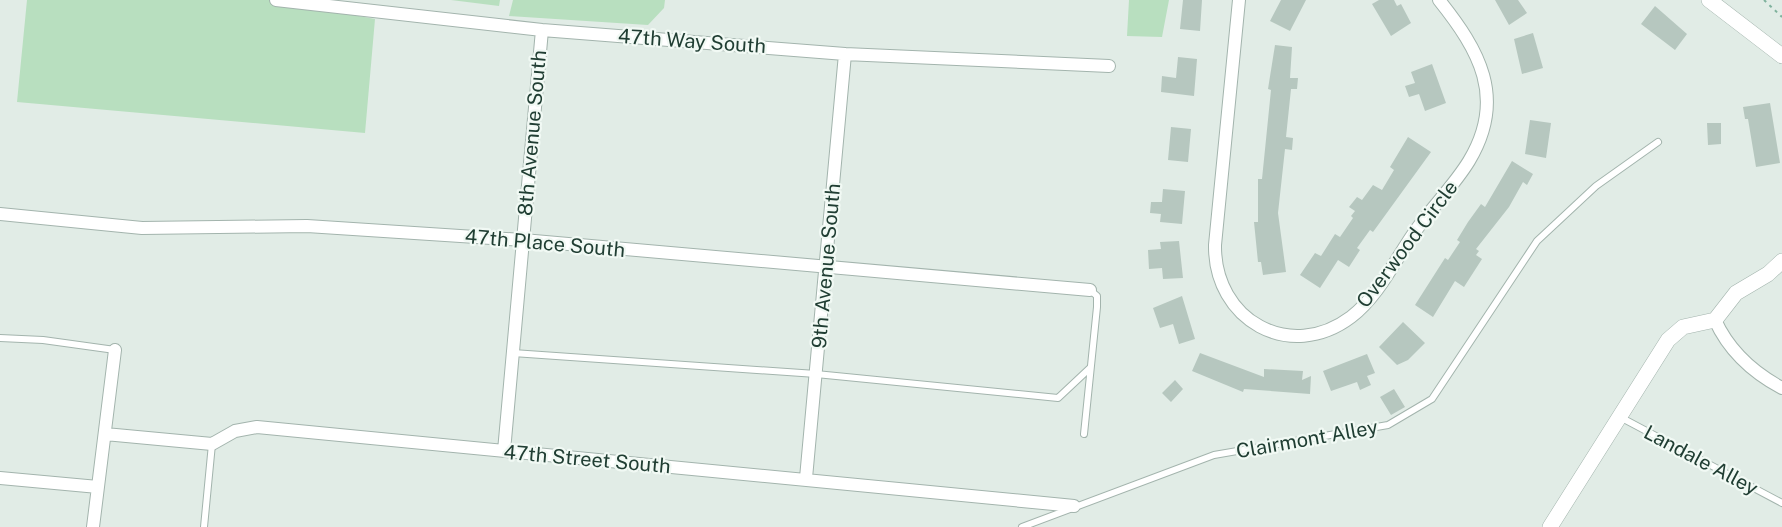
<svg xmlns="http://www.w3.org/2000/svg" width="1782" height="527" viewBox="0 0 1782 527" font-family="'Public Sans',sans-serif">
<rect width="100%" height="100%" fill="#e1ece6"/>
<path fill="#b8dfbf" d="M27,0h245l103,19 -10,114 -348,-31z
M451,0h49l-1,6z
M513,0h152l-1,8 -16,17 -139,-9z
M1129,0h40l-7,37 -35,-1z"/>
<path fill="#b6c7bf" d="M1183,0h19l-2,31 -20,-2z
M1281,0h25l-16,31 -20,-10z
M1379,0h15l3,6 4,-2 10,19 -20,13 -19,-32z
M1495,0h23l9,13 -18,12z
M1655,6l32,28 -12,16 -34,-26z
M1533,33l10,35 -21,6 -8,-35z
M1275,45l17,2 -2,31h8l-1,11h-6l-5,48 7,1 -1,12 -7,-1 -7,64 8,59 -23,3 -2,-13h-3l-4,-40h4v-43h4l9,-89 -3,-1z
M1178,57l19,2 -3,37 -33,-4 1,-16 14,2z
M1432,64l14,39 -21,8 -6,-17 -10,3 -4,-11 10,-3 -4,-11z
M1770,103l10,60 -24,4 -8,-48h-3l-2,-12z
M1530,120l21,3 -5,35 -21,-4z
M1707,123h14v21l-13,1z
M1171,127l20,2 -3,33 -20,-2z
M1408,137l23,15 -58,80 -3,-2 -13,18 3,2 -11,17 -11,-7 -18,28 -20,-13 15,-22 6,3 14,-22 5,3 13,-19 -2,-2 4,-5 -6,-4 8,-10 5,3 11,-15 9,5 12,-20 -4,-3z
M1512,161l21,13 -6,11 -4,-3 -14,25 -33,42 3,2 -3,4 6,4 -18,28 -9,-6 -22,36 -18,-12 30,-47 3,2 12,-18 -3,-2 11,-18 13,-18 4,3z
M1163,189l22,2 -3,33 -22,-2 1,-8 -11,-1 1,-11h11z
M1179,241l4,37 -20,1 -1,-11 -13,1 -1,-19 13,-1 -1,-7z
M1182,296l13,43 -16,5 -6,-20 -13,4 -7,-20z
M1403,322l22,21 -17,17 -11,5 -18,-18z
M1200,353l64,24v-8l39,2 -1,9 9,-4 -1,18 -66,-5 -1,3 -51,-21z
M1367,354l8,19 -8,3 4,9 -11,5 -3,-8 -26,9 -8,-20z
M1175,380l8,9 -12,13 -9,-9z
M1394,389l11,18 -14,8 -11,-18z"/>
<g fill="none" stroke-linecap="round" stroke-linejoin="round">
<g stroke="#a3b4ad" stroke-width="8">
<path id="service" d="M0,338l43,2 72,10
M513,353l303,21 242,24 32,-30
M1620,417l162,86
M1084,434l13,-127v-11l-7,-6
M204,527l8,-83
M1022,527l192,-72 174,-30 44,-26 105,-158 59,-55 62,-44"/>
</g>
<g stroke="#a3b4ad" stroke-width="14">
<path id="minor" d="M276,0l266,30 303,24 264,12
M1239,0l-24,245c-1,75 75,118 136,72 30,-23 46,-62 68,-91 16,-22 36,-42 50,-65 38,-63 10,-111 -30,-161
M0,214l142,14 165,-2 216,14 567,50
M1715,320c14,31 37,52 67,68
M105,434l107,10 23,-13 22,-4 817,79
M504,451l38,-421
M0,478l98,9
M806,478l39,-424
M93,527l22,-177"/>
</g>
<g stroke="#a3b4ad" stroke-width="16">
<path id="tertiary" d="M1709,0l73,56
M1550,527l118,-187 15,-13 32,-7 21,-27 32,-19 14,-13"/>
</g>
<path stroke="#7fb29d" stroke-width="2" stroke-dasharray="3 4.5" stroke-linecap="butt" d="M1764,0l18,17"/>
<use href="#service" stroke="#fff" stroke-width="6"/>
<use href="#minor" stroke="#fff" stroke-width="12"/>
<use href="#tertiary" stroke="#fff" stroke-width="15"/>
</g>
<g text-anchor="middle" stroke-width="4.5" stroke-linejoin="round" paint-order="stroke">
<g font-size="20" fill="#203e33" stroke="#f1f9f4">
<text transform="translate(692 41) rotate(4)" y="7">47th Way South</text>
<text transform="translate(532 133) rotate(-85)" y="7">8th Avenue South</text>
<text transform="translate(545 243) rotate(5)" y="7">47th Place South</text>
<text transform="translate(1407 244) rotate(-53)" y="7">Overwood Circle</text>
<text transform="translate(826 266) rotate(-85)" y="7">9th Avenue South</text>
<text transform="translate(1307 439) rotate(-10)" y="7">Clairmont Alley</text>
<text transform="translate(587 459) rotate(5)" y="7">47th Street South</text>
<text transform="translate(1701 460) rotate(28)" y="7">Landale Alley</text>
</g>
</g>
</svg>
